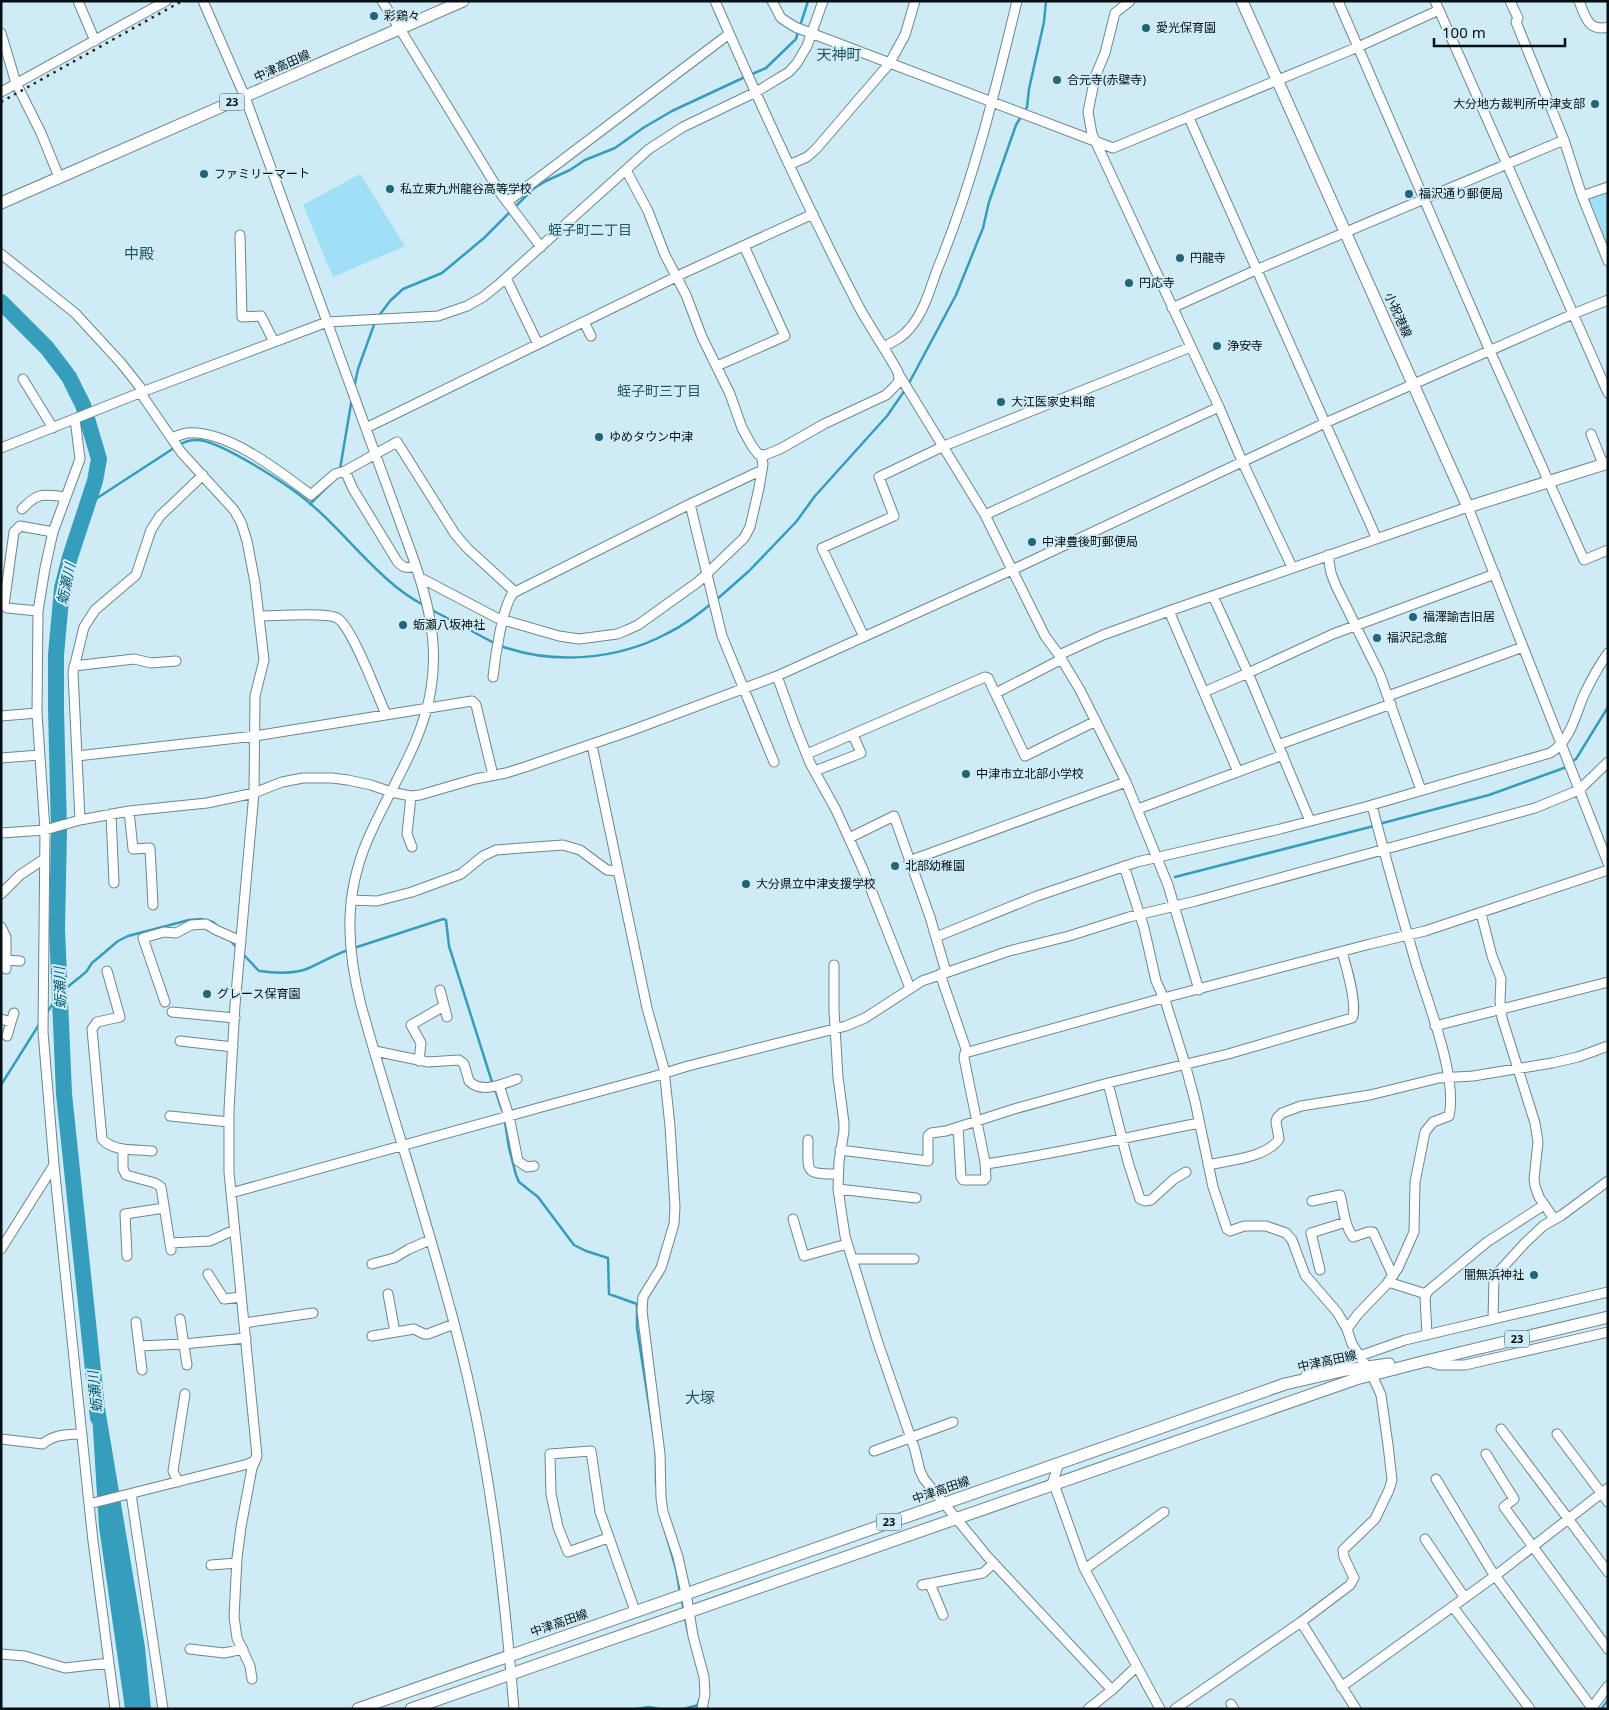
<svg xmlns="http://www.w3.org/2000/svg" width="1609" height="1710" viewBox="0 0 1609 1710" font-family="'Noto Sans','Noto Sans JP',sans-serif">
<rect width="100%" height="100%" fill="#cfecf6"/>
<path fill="#a0dff5" d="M360,174l45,72 -72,31 -30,-72z
M1608,191v61l-23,-53z"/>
<path fill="#369dbc" d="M103,1396l42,251 6,62h-26l-26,-182 -8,-129z"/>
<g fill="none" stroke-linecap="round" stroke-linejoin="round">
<path stroke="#369dbc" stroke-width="2.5" d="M800,26l8,-25
M750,75l16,-7 30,-29 2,-8
M514,208l19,-19 13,-8 24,-11 15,-10 30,-12 28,-20 29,-17 73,-34
M378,317l12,-16 13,-12 39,-16 42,-35 26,-26
M908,385l48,-90 27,-67 6,-26 27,-77 11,-18 2,-18 15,-67 2,-21
M354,388l4,-19 17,-47
M179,445c6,-4 11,-5 18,-5 21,0 81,39 100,53 34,25 59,59 91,87 11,10 24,19 37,26
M340,469l12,-71
M88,504l86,-56
M310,504l21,-21
M715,601l34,-30 47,-49 19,-26 72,-80 18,-26
M430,609l66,35
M501,646c52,19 116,14 165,-12 17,-8 31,-19 45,-30
M1571,762l5,-3 32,-52
M1379,824l110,-29 75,-27 3,-2
M1175,877l199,-51
M230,940l8,9
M354,948l89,-29 3,1 3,26 43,136
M242,953l17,18c15,2 35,4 50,-3 14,-6 26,-14 40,-18
M46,1014l13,-20 27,-22 6,-9 26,-22 10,-5 61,-16 12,-1 12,3 3,3
M1,1085l39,-62
M495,1089l7,21
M505,1122l4,26 7,27 3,7 19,15 36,48 12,6 22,7 1,36 28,10v24l16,103
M656,1452v32
M665,1531l11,38 4,24
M681,1598l3,12
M685,1618l3,14
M636,1709l13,-2 11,2
M684,1709l14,-4
M696,1709l4,-11
M1601,1709l7,-9"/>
<path stroke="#369dbc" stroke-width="16" d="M1,302l46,46 22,29 14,28 16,54 -4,22 -25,76 -8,31 -6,67v54l3,121 -2,99 7,165 34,324"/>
<g stroke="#6c8690" stroke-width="11">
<path id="minor" d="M78,1l17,40
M203,1l42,96 166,455c16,45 28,89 20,137 -8,51 -37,93 -58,139 -29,59 -28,114 -12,177 32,116 72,231 101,349 29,117 42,234 52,355
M382,1l18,28 101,165 40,53
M772,1l9,17 14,9 318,121 245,-101 81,-37
M1130,1l-15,12 -10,40 -10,24 -7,35 4,22 127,273 23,54 50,106
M1338,1l152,350 94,209 24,-10
M1435,1l173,392
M1510,1l8,17 -2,4 48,118 18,56 26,65
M1579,1c6,15 9,31 29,26
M1,33l15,50 25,50 18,44
M1,92l165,-91
M1189,118l187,419
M789,165l18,-8 9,-8 73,-85 16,-29 10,-34
M626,170l22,41 17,44 21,40 16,42 28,57 12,34 10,18 6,8 7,1 15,-6 44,-25 62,-29 12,-12 1,-5 -1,-6c-12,-22 -27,-43 -39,-65 -52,-100 -99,-203 -144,-306
M1582,196l26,-9
M507,202l222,-168
M240,235l2,82 19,-1 13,26
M1,254l74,59 46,50 19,24 4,11 37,54 53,58 7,12 6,19 8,42 9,77 -9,36 -1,97 -19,212 -6,105v62l28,284 -3,5 -6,3 -159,40 4,37 22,168
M506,278l32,66
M1172,308l84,-38 308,-130
M584,322l7,14
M883,347c10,-5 20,-10 27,-19 14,-16 20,-39 27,-58 36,-87 58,-178 80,-269
M717,366l68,-30 -41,-90
M898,373l87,142 60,121 14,19 21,35 46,92 42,103 31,105
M23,379l30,49
M75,419l5,40 -27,73 -8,36 -7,43 -1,102 8,117 -2,202 11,133 35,339
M366,428l320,-156 127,-58
M1591,434l12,30
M172,438c5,-2 10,-4 15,-5 41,-3 92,38 124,62l24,-21 10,-3 52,-29 58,92 12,14 48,44
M1,448l141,-56 185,-70 111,-6 29,-10 16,-9 15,-12 151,-136 34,-22 73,-35 33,-20 8,-9 10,-17 16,-45
M345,471l8,18 44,72c6,7 10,8 19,5
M690,504l32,132 52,126
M22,509c16,-17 22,-15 44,-12
M985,515l234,-108
M1328,555l3,18 5,13 44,89 41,115
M419,577l78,41 62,18 20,3 38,-5 10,-4 11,-5 60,-43 46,-44 6,-11 9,-39 4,-24 -2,-9
M1213,596l35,77 62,148
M38,611l-31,-3 -3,-3 10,-73 6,-6 33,6
M1169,611l69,161
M259,616c16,0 66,-4 78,2 15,8 40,77 49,96
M864,637l-42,-89 72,-32 -15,-39 65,-31 247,-99
M1059,655l44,-20 66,-24 299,-104 140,356
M74,666l60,-7 17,4 25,-2
M777,676l17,47 16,40 26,47 26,57 48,121
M493,677c2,-19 9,-69 20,-84l177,-89 72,-34
M1204,692l44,-19 85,-39 162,-60
M996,693l66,-34
M1388,696l135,-49
M1,716l36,-3
M592,745l55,263 17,61 6,57 5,81 -1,17 -13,44 -18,29 -1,14 18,143 1,44 2,14 15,45 8,36 7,43 11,41 1,17 -3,15
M1278,745l113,-41
M807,754l178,-77 3,1 37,78 71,-35
M77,756l178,-20 217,-35 4,4 17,70
M1,758l39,-3
M815,771l46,-18 -8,-18
M411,796l-4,38 5,13
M1138,809l145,-54
M129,811l4,38 17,-1 3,57
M111,814l3,69
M80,820l-7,-148 11,-45 11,-17 41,-35 15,-45 9,-14 43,-41
M1,833l44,-3 35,-10 49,-9 78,-8 47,-10 28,-11 21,-4h29l16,2 23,5 20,7 20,4 9,-1 55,-16 31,-6 16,-5 108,-37 147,-55 235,-106 313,-147 248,-109 35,-14
M849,838l45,-22 36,101 16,55
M909,861l217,-79
M1124,866l20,62 12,53 10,22 19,61 10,37 18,86 14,42 3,2 14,-5h22l20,7 6,7 13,35 32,37 10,17
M1,894l19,-19 24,-16
M351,900l26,1 35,-9 49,-18 22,-18 13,-6 67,-5 17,5 27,20 11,1
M1481,913l11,43 9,23 -1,22 2,17 33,105 3,19 -4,37 1,7 4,11 15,22
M1,927l5,10v32
M936,937l101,-41 100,-34 143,-33 85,-22 185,-54c20,-12 25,-36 33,-56 7,-15 15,-30 25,-44
M6,960l14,1
M834,965v45l4,67 6,46v8l-5,30 -1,28 7,47 32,104 38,110 5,21 4,8 63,77 125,134
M107,971l13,46 -23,5 -5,7 10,110c11,13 34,10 50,12
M940,974l27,78
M440,990l7,27
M165,1002l-22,-64 21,-6 12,1 15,-8 15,-1 10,6 25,11
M172,1012l63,6
M1,1019l10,3 3,-9
M1435,1026l173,-44
M7,1036l4,-14
M180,1041l53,6
M375,1051l53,11 31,-2 5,4 5,17c12,13 34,3 48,-2
M419,1061l2,-18 -10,-18 33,-19
M1108,1083l20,79 12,37 5,2 6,-1 23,-21 12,-7
M499,1085l10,31 9,45 9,6 7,-1
M170,1116l59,6
M958,1127l3,50 2,3h21l2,-2 -1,-16 -21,-104 1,-5 191,-53 214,-56 55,-13 183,-61
M808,1140c0,33 -4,34 30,34
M123,1149v20l3,6 29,8 6,4 10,63
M840,1150l88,11v-25l3,-3 15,-2 68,-22 94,-26 120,-29 124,-36c6,-11 -6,-53 -10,-66
M985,1164c72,-10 142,-27 214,-41
M1208,1165c21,-5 58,-7 71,-26l-3,-17 1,-4 5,-5 19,-7 69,-11 69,-17 34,-2 79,-13 26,-6 30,-11
M838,1189l78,9
M231,1193l307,-85 114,-31 36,-11 158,-40 19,-8 57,-37 87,-30 60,-15 60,-19 67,-16 339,-93 44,-18 29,-28
M1312,1201l28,-6c4,14 4,30 13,42l15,-5h5l20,44
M793,1219l11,37 43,-12
M170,1243l40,-2 24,-11
M1,1249l53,-84
M127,1256l-2,-42 39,-6
M852,1259h62
M372,1264l22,-6 15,-9 21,-9
M1320,1270l-9,-37 35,-11
M208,1274l16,25 17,-2
M1388,1282l38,12
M388,1294l7,38
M180,1319l7,46
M1493,1319l1,-42 31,-34 18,-17 19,-11 46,-34
M136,1322l3,24
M244,1323l69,-10
M1427,1335l-2,-38 3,-6 59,-49 57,-37
M372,1336l42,-7 10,5h4l26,-10
M1426,1361l13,4h26l143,-33
M142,1370l-3,-24 44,-2 63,-6
M1306,1375l99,-35 203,-48
M1501,1429l107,143
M1557,1434l51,68
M1,1439l42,5c11,-10 24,-9 39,-10
M874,1451l79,-29
M1486,1454l28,45 -10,8 104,142
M1059,1463l-6,18 1,3 30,84 76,141
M1436,1479l55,91 101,138
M178,1482l-5,-11 12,-77
M131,1494l32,215
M608,1538l-40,14 -10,-25 -7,-33 -1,-40 41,-3 9,61 35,99
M1425,1539l40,59
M211,1565l26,-2
M1085,1569l79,-57
M930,1584l13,31
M922,1585l61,-12 11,-10
M1453,1607l77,102
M1301,1622l55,87
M190,1649l34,4 19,-4
M1,1654l24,2 40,12 44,-5
M252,1679l-2,-13 -13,-28 -3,-21 3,-59 4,-31 11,-59 4,-9
M1341,1687l154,-111 113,-88
M1231,1704l3,5
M1088,1709l24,-19 25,-24
M1175,1709l126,-87 49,-37 4,-7 -10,-21 -1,-7 32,-31 14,-29 3,-10 -4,-35 -7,-50 -9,-20 -20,-31 -5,-15 11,-15 28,-29 12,-17 16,-36 1,-50 10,-50 8,-10 16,-6c9,-38 -21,-113 -33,-152 -15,-53 -31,-106 -44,-159
M1591,1709l17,-23"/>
</g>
<g stroke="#6c8690" stroke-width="13">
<path id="major" d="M1242,1l226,506 140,-44
M1,203l462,-202
M358,1709l927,-325 61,-14 43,-6
M411,1709l945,-330 70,-18 182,-44"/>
</g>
<use href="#minor" stroke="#fff" stroke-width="9"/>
<use href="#major" stroke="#fff" stroke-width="11"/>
<path stroke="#1b262a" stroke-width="2.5" stroke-dasharray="2.5 5" stroke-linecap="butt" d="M1,102l181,-101"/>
</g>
<g fill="#226478" stroke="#cfecf6" stroke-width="2">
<circle cx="374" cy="16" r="5"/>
<circle cx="1146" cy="28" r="5"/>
<circle cx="1057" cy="80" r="5"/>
<circle cx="1595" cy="104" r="5"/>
<circle cx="204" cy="174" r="5"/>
<circle cx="390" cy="189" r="5"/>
<circle cx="1409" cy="194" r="5"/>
<circle cx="1180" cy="258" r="5"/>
<circle cx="1129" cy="283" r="5"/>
<circle cx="1217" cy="346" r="5"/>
<circle cx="1001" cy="402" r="5"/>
<circle cx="599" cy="437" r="5"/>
<circle cx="1032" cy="542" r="5"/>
<circle cx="1413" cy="617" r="5"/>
<circle cx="403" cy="625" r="5"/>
<circle cx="1377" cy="638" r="5"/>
<circle cx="966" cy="774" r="5"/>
<circle cx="895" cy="866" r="5"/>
<circle cx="746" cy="884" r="5"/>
<circle cx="207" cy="994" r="5"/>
<circle cx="1534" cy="1275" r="5"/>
</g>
<g text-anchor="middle" stroke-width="4" stroke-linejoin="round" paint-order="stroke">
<g fill="#cfecf6" stroke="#425156" stroke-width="1">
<rect x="219.5" y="93.5" width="25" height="17" rx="4"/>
<rect x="1504.5" y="1330.5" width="25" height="17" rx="4"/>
<rect x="876.5" y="1513.5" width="25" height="17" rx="4"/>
</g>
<g font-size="11" font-weight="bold" fill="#060f12">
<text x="232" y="106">23</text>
<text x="1517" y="1343">23</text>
<text x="889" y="1526">23</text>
</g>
<g font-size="12" fill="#060f12" stroke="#cfecf6" text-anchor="start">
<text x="384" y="20">彩鶏々</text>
<text x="1156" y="32">愛光保育園</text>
<text x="1067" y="84">合元寺(赤壁寺)</text>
<text x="1585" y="108" text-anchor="end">大分地方裁判所中津支部</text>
<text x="214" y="178">ファミリーマート</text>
<text x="400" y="193">私立東九州龍谷高等学校</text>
<text x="1419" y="198">福沢通り郵便局</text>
<text x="1190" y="262">円龍寺</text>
<text x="1139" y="287">円応寺</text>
<text x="1227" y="350">浄安寺</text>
<text x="1011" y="406">大江医家史料館</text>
<text x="609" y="441">ゆめタウン中津</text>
<text x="1042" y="546">中津豊後町郵便局</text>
<text x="1423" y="621">福澤諭吉旧居</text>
<text x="413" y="629">蛎瀬八坂神社</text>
<text x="1387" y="642">福沢記念館</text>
<text x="976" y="778">中津市立北部小学校</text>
<text x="905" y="870">北部幼稚園</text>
<text x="756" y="888">大分県立中津支援学校</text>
<text x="217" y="998">グレース保育園</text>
<text x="1524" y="1279" text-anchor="end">闇無浜神社</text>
</g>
<g font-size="12" fill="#060f12" stroke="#cfecf6">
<text transform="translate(282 66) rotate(-24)" y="4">中津高田線</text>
<text transform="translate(1398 315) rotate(66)" y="4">小祝港線</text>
<text transform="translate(1327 1361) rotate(-12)" y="4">中津高田線</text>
<text transform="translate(941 1490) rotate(-19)" y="4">中津高田線</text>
<text transform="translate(559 1623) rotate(-19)" y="4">中津高田線</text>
</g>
<g font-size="14" fill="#235666" stroke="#cfecf6">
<text x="590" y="235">蛭子町二丁目</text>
<text x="659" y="396">蛭子町三丁目</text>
</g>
<g font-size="14" font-style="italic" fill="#045b71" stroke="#cfecf6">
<text transform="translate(66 584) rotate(-78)" y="5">蛎瀬川</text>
<text transform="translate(60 988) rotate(-92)" y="5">蛎瀬川</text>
<text transform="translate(95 1392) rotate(-96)" y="5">蛎瀬川</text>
</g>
<g font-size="15" fill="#235666" stroke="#cfecf6">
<text x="839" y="60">天神町</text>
<text x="139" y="259">中殿</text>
<text x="700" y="1403">大塚</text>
</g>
</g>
<rect width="1609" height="1710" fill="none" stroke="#060f12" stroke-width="5"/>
<path d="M1434 38v8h131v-8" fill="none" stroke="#060f12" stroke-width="2.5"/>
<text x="1442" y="38" font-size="15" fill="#060f12" stroke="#cfecf6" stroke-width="4" paint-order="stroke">100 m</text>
</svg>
